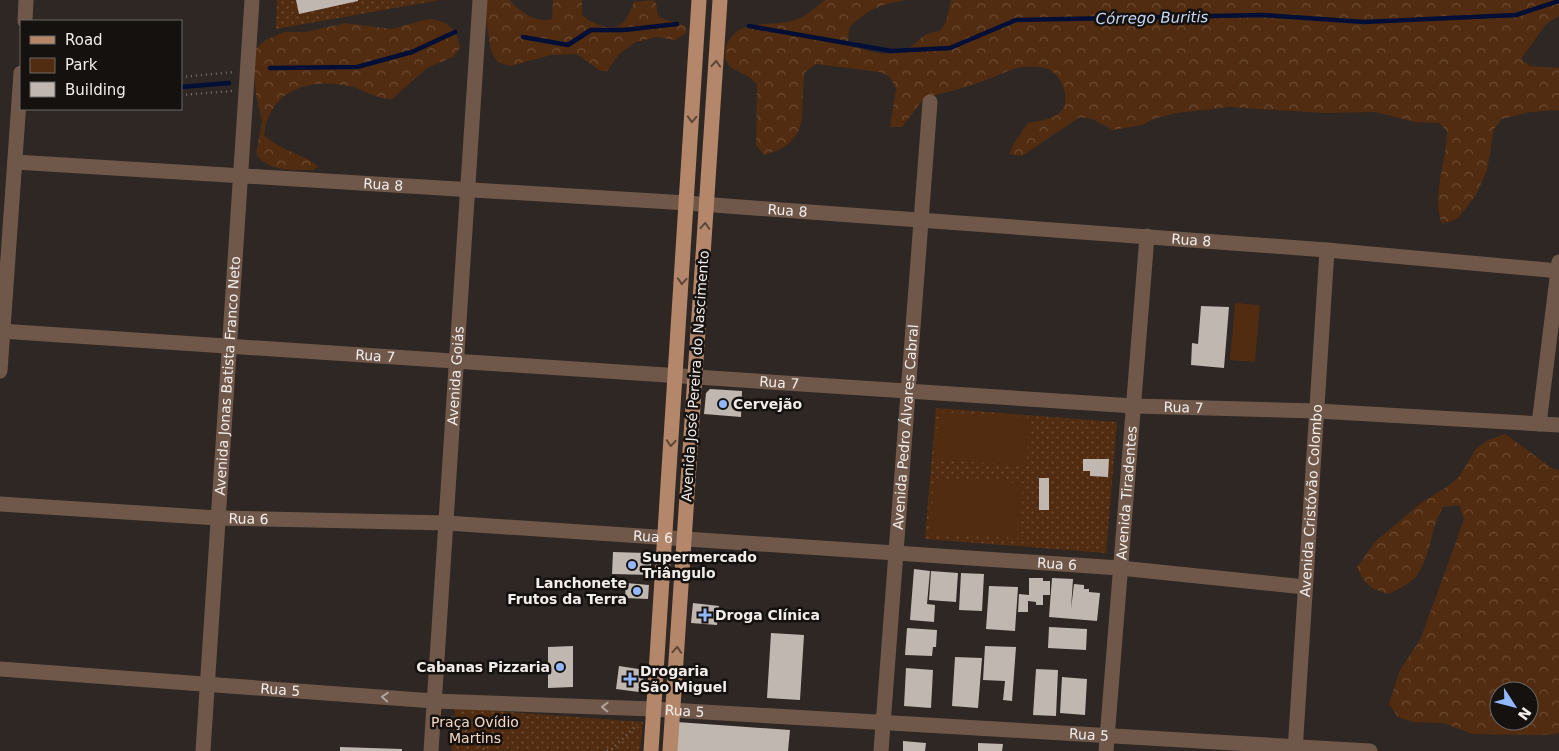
<svg xmlns="http://www.w3.org/2000/svg" width="1559" height="751" viewBox="0 0 1559 751" font-family="'DejaVu Sans',sans-serif">
<defs>
<pattern id="green-dots" width="8" height="8" patternUnits="userSpaceOnUse" patternTransform="scale(1.25)"><rect width="8" height="8" fill="#522c10"/><path d="M2 2h.1M6 6h.1" fill="none" stroke="#6b4b33" stroke-width="1.8" stroke-linecap="round"/></pattern>
<pattern id="forest-crowns" width="20" height="18" patternUnits="userSpaceOnUse" patternTransform="scale(1.25)"><rect width="20" height="18" fill="#522c10"/><path d="M2 6a3 3 0 1 1 6 0M12 15a3 3 0 1 1 6 0" fill="none" stroke="#6b4b33"/></pattern>
</defs>
<rect width="100%" height="100%" fill="#2e2723"/>
<path fill="url(#green-dots)" d="M277,0h163l-164,29z
M936,408l181,14 -11,131 -181,-14z
M455,708l188,14 -3,29h-189z"/>
<path fill="url(#forest-crowns)" fill-rule="evenodd" d="M483,0h27c9,11 27,24 42,19l1,-19h29v15c11,9 32,20 43,5 4,-5 6,-12 9,-18l19,-2 3,3 2,13c9,6 19,5 28,11v6l-11,7 -18,-3 -21,5 -17,12 -12,17h-6l-25,-17 -25,1 -41,11 -12,-4 -7,-11z
M825,0h82c-25,4 -40,9 -58,28l-1,13c16,11 38,17 57,9 16,-7 13,-17 35,-19l6,-9 5,-22h608v16l-13,8 -25,35 9,7 29,2v42l-29,2 -28,7 -8,10 -7,41 -11,25 -19,24 -15,5c-11,-29 5,-63 5,-93l-8,-8 -24,-1 -40,-10 -51,1 -94,-6 -53,6 -24,6 -11,6 -29,5 -21,-11 -12,-2 -58,39 -13,-2 5,-11 14,-20c11,-2 24,-3 32,-11 13,-12 1,-37 -12,-43 -7,-2 -16,-3 -23,-2 -11,0 -23,7 -33,11 -23,8 -43,15 -67,19l-23,30h-12l6,-38 -6,-12 -10,-5 -64,-8 -11,8c-7,39 10,69 -41,83l-8,-10 1,-61c-11,-12 -20,-10 -28,-19 -4,-5 -5,-13 -3,-18 12,-33 49,-17 74,-29 9,-4 17,-12 25,-18z
M428,19c18,1 30,10 32,29l-7,9 -26,11 -35,31c-14,0 -23,-6 -36,-11 -40,-12 -87,-1 -92,47 15,15 37,18 54,31l-4,4c-20,0 -46,2 -58,-16l6,-33 -6,-26 -3,-38 1,-7 12,-10 18,-8h21l40,-9 47,6z
M1505,434l48,35 6,1v263l-11,2 -76,-1 -28,-11 -31,-1 -15,-5 -9,-13 11,-34 20,-30 28,-76 16,-45 -5,-14 -16,2c-13,22 -12,50 -27,70 -7,7 -18,12 -27,17 -17,-4 -25,-10 -32,-27l18,-25 46,-39 27,-17 12,-10 15,-26 13,-10zM1499,691h30v30h-30z"/>
<path fill="#522c10" d="M1235,303l25,2 -5,57 -25,-2z
M939,412l91,6 -4,48 -91,-7z
M934,478l89,5 -3,55 -89,-5z"/>
<g fill="none" stroke-linecap="round" stroke-linejoin="round">
<path stroke="#010f37" stroke-width="4.5" d="M749,26l142,25 59,-3 66,-28 247,-5 101,7 152,-7 43,-14
M523,37l45,8 23,-15h33l53,-6
M270,68l87,-1 55,-15 43,-20
M181,87l48,-4"/>
</g>
<path fill="#c0b7b1" d="M296,0h62v1l-59,13z
M1201,306l28,1 -5,61 -33,-3 1,-22 6,1z
M710,389l32,2 -1,26 -37,-3 2,-21z
M1083,459h26l-1,18 -18,-1v-5h-7z
M1039,478h10v32h-10z
M613,552l34,1 4,3v19l-39,-1z
M914,569l16,2 -3,33 8,1 -1,17 -24,-2z
M931,571l27,2 -2,29 -27,-2z
M961,573l23,1 -2,37 -23,-1z
M1029,578h14v3h7v14h-7v10h-7v-3l-8,-1v11h-10l1,-18 10,1z
M1052,578l21,1 -2,30 3,-25 10,1v4h5v3l11,1 -3,28 -48,-4z
M626,583l23,2 -1,14 -23,-1z
M989,586l29,1 -3,44 -29,-2z
M693,603l26,3 -2,19 -26,-2z
M1049,627l38,2 -1,21 -38,-2z
M907,628l30,2 -1,17h-3l-1,9 -27,-1z
M771,633l33,2 -4,65 -33,-2z
M573,646v41l-25,1v-41z
M985,646l31,1 -4,54 -9,-1 2,-19 -22,-1z
M955,657l27,1 -4,50 -26,-2z
M619,666l26,4 -3,18 -3,4 -23,-3z
M906,668l27,2 -2,38 -27,-2z
M1036,669l22,1 -2,46 -23,-1z
M1062,677l25,2 -2,36 -25,-2z
M677,722l113,8 -2,21h-113z
M903,741l23,2 -1,8h-22z
M978,743l25,1 -1,7h-24z
M340,747l62,2v2h-62z"/>
<g fill="none" stroke-linecap="round" stroke-linejoin="round">
<path stroke="#746e6a" stroke-width="2.5" stroke-dasharray="1 4" stroke-linecap="butt" d="M181,77l53,-5
M181,95l51,-4
M451,717l35,34
M607,751l4,-1 26,-25"/>
<g stroke="#6f584a" stroke-width="15">
<path d="M25,21l1,-21"/>
<path id="s1" d="M15,162l672,41 640,47 232,21"/>
<path id="s2" d="M0,331l1134,75 183,5 242,14"/>
<path d="M0,371l21,-298"/>
<path d="M1539,424l20,-162"/>
<path id="s3" d="M0,504l218,14 229,5 673,45 185,19"/>
<path id="s4" d="M0,669l434,32 219,8 717,42"/>
<path id="s5" d="M203,751l49,-751"/>
<path id="s6" d="M431,751l49,-751"/>
<path id="s7" d="M881,751l49,-649"/>
<path id="s8" d="M1106,751l41,-515"/>
<path id="s9" d="M1295,751l32,-501"/>
</g>
<path stroke="#b4876a" stroke-width="15" d="M651,751l48,-751
M670,751l50,-751"/>
</g>
<defs><path id="oneway-chevron" d="M-2-3.5L2.5 0L-2 3.5" fill="none" stroke-width="1.6" stroke-linecap="round" stroke-linejoin="round" transform="scale(1.25)"/></defs>
<g stroke="#5c4638">
<use href="#oneway-chevron" transform="translate(716 64) rotate(-86)"/>
<use href="#oneway-chevron" transform="translate(692 119) rotate(93)"/>
<use href="#oneway-chevron" transform="translate(705 226) rotate(-86)"/>
<use href="#oneway-chevron" transform="translate(682 281) rotate(94)"/>
<use href="#oneway-chevron" transform="translate(671 443) rotate(94)"/>
<use href="#oneway-chevron" transform="translate(677 650) rotate(-86)"/>
</g>
<g stroke="#b0a29a">
<use href="#oneway-chevron" transform="translate(385 697) rotate(-176)"/>
<use href="#oneway-chevron" transform="translate(605 707) rotate(-178)"/>
</g>
<g fill="#93b7fd" stroke="#14110f" stroke-width="2">
<circle cx="723" cy="404" r="5"/>
<circle cx="632" cy="565" r="5"/>
<circle cx="637" cy="591" r="5"/>
<path d="M702.5 607.5h5v5h5v5h-5v5h-5v-5h-5v-5h5z"/>
<circle cx="560" cy="667" r="5"/>
<path d="M627.5 671.5h5v5h5v5h-5v5h-5v-5h-5v-5h5z"/>
</g>
<g text-anchor="middle" stroke-width="5" stroke-linejoin="round" paint-order="stroke">
<g font-size="14" fill="#f2edea" stroke="#14110f">
<text dy="5" stroke="none"><textPath href="#s1" startOffset="369">Rua 8</textPath></text>
<text dy="5" stroke="none"><textPath href="#s1" startOffset="774">Rua 8</textPath></text>
<text dy="5" stroke="none"><textPath href="#s1" startOffset="1179">Rua 8</textPath></text>
<text dy="5" stroke="none"><textPath href="#s2" startOffset="376">Rua 7</textPath></text>
<text dy="5" stroke="none"><textPath href="#s5" startOffset="376">Avenida Jonas Batista Franco Neto</textPath></text>
<text dy="5" stroke="none"><textPath href="#s6" startOffset="376">Avenida Goiás</textPath></text>
<text transform="translate(695 376) rotate(-86)" y="5">Avenida José Pereira do Nascimento</text>
<text dy="5" stroke="none"><textPath href="#s2" startOffset="781">Rua 7</textPath></text>
<text dy="5" stroke="none"><textPath href="#s2" startOffset="1186">Rua 7</textPath></text>
<text dy="5" stroke="none"><textPath href="#s7" startOffset="325">Avenida Pedro Álvares Cabral</textPath></text>
<text dy="5" stroke="none"><textPath href="#s8" startOffset="259">Avenida Tiradentes</textPath></text>
<text dy="5" stroke="none"><textPath href="#s9" startOffset="251">Avenida Cristóvão Colombo</textPath></text>
<text dy="5" stroke="none"><textPath href="#s3" startOffset="249">Rua 6</textPath></text>
<text dy="5" stroke="none"><textPath href="#s3" startOffset="654">Rua 6</textPath></text>
<text dy="5" stroke="none"><textPath href="#s3" startOffset="1059">Rua 6</textPath></text>
<text dy="5" stroke="none"><textPath href="#s4" startOffset="281">Rua 5</textPath></text>
<text dy="5" stroke="none"><textPath href="#s4" startOffset="686">Rua 5</textPath></text>
<text dy="5" stroke="none"><textPath href="#s4" startOffset="1091">Rua 5</textPath></text>
</g>
<g font-size="14" font-weight="bold" fill="#f2edea" stroke="#14110f" text-anchor="start">
<text x="733" y="409">Cervejão</text>
<text x="642" y="562">Supermercado<tspan x="642" dy="16">Triângulo</tspan></text>
<text x="627" y="588" text-anchor="end">Lanchonete<tspan x="627" dy="16">Frutos da Terra</tspan></text>
<text x="715" y="620">Droga Clínica</text>
<text x="550" y="672" text-anchor="end">Cabanas Pizzaria</text>
<text x="640" y="676">Drogaria<tspan x="640" dy="16">São Miguel</tspan></text>
</g>
<g font-size="14" fill="#f7d8c4" stroke="#14110f">
<text x="475" y="727">Praça Ovídio<tspan x="475" dy="16">Martins</tspan></text>
</g>
<g font-size="15" font-style="italic" fill="#c7d7f5" stroke="#14110f">
<text transform="translate(1152 18) rotate(-1)" y="5">Córrego Buritis</text>
</g>
</g>
<rect x="20" y="20" width="162" height="90" fill="#14110f" stroke="#6d6967"/>
<rect x="30" y="36" width="25" height="8" fill="#b4876a" stroke="#6d6967"/>
<text x="65" y="45" font-size="15" fill="#f2edea">Road</text>
<rect x="30" y="58" width="25" height="15" fill="#522c10" stroke="#6d6967"/>
<text x="65" y="70" font-size="15" fill="#f2edea">Park</text>
<rect x="30" y="82" width="25" height="15" fill="#c0b7b1" stroke="#6d6967"/>
<text x="65" y="95" font-size="15" fill="#f2edea">Building</text>
<g transform="translate(1514 706) rotate(126)"><circle r="24" fill="#14110f" stroke="#6d6967"/>
<path d="M0-4L9 19L0 12L-9 19Z" fill="#93b7fd"/>
<text y="-8" font-size="14" font-weight="bold" text-anchor="middle" fill="#f2edea">N</text>
</g>
</svg>
